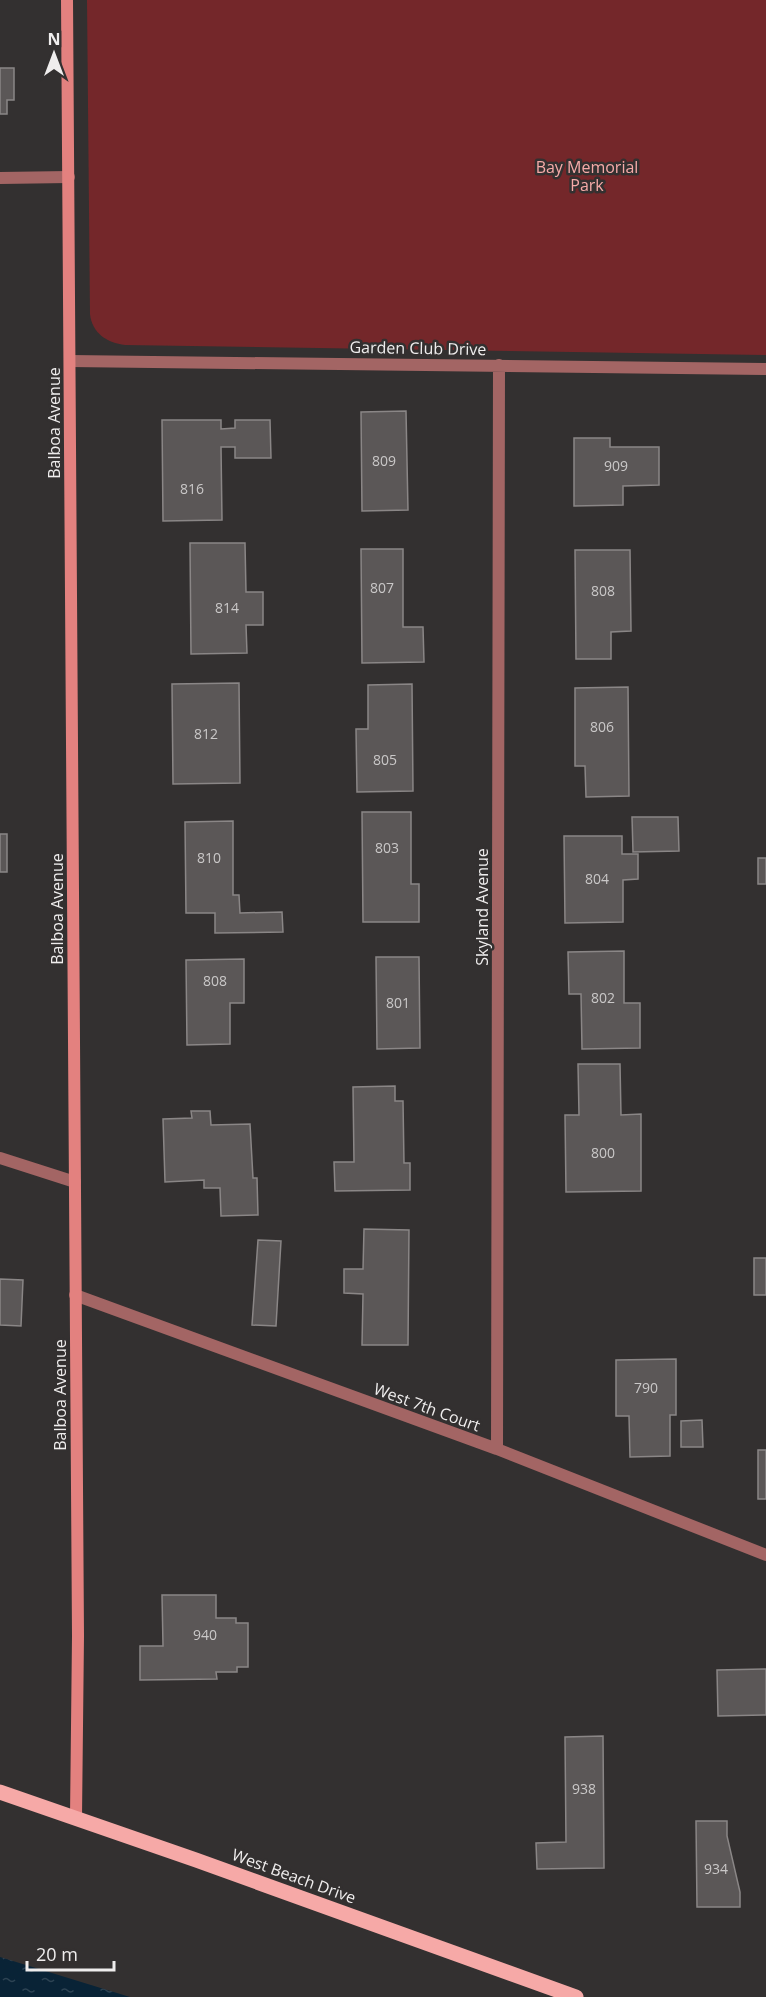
<svg xmlns="http://www.w3.org/2000/svg" width="766" height="1997" viewBox="0 0 766 1997" font-family="'Open Sans',sans-serif">
<defs>
<pattern id="water-ripples" width="26" height="14" patternUnits="userSpaceOnUse" patternTransform="scale(1.5)"><rect width="26" height="14" fill="#092336"/><path d="M2 4q2-2 4 0t4 0M15 11q2-2 4 0t4 0" fill="none" stroke="#2d4353"/></pattern>
</defs>
<rect width="100%" height="100%" fill="#333030"/>
<path fill="#74272a" d="M87,0h679v355l-641,-10c-18,-2 -33,-12 -35,-31z"/>
<path fill="url(#water-ripples)" d="M0,1957l130,40h-130z"/>
<path fill="#5b5757" stroke="#8a8686" stroke-width="1.5" d="M0,68h14v32h-7v14h-7z
M406,411l2,99 -46,1 -1,-99z
M162,420h59v9l14,-1v-8h35l1,38h-36v-11h-14l1,73 -59,1z
M574,438h36v9h49v38l-36,1v19l-49,1z
M190,543h55l1,49h17v33h-17l1,28 -56,1z
M361,549h42v78h20l1,35 -62,1z
M575,550h55l1,81 -20,1v27h-35z
M239,683l1,100 -67,1 -1,-100z
M412,684l1,107 -56,1 -1,-63h12v-44z
M628,687l1,109 -43,1 -1,-31h-10v-78z
M362,812h49v72h8v38h-56z
M632,817h46l1,34 -46,1z
M233,821v74h6l1,18 42,-1 1,20 -68,1v-20h-29l-1,-91z
M0,834h7v38h-7z
M564,836h58v18h16v25l-15,1v42l-58,1z
M758,858h8v26h-8z
M624,951v52h16v45l-58,1 -1,-55h-12l-1,-42z
M376,957h43l1,91 -43,1z
M244,959v44h-14v41l-43,1 -1,-85z
M578,1064h42l1,51 20,-1v77l-75,1 -1,-77h14z
M395,1086v15h8l1,62h6v27l-75,1 -1,-29h20l-1,-75z
M191,1111h19l1,14 39,-1 3,54h4l1,37 -37,1 -1,-28h-16v-8l-39,2 -2,-63 29,-1z
M364,1229l45,1 -1,115h-46l1,-51 -19,-1v-24h19z
M258,1240l23,1 -5,85 -24,-1z
M754,1258h12v37h-12z
M0,1279l23,1 -2,46 -21,-1z
M676,1359v56h-6v41l-40,1 -1,-41h-13v-56z
M702,1420l1,27h-22v-26z
M758,1450h8v49h-8z
M162,1595h54v23h20v5h12v44h-11v5h-21l1,7 -77,1v-34h23z
M766,1669v46l-48,1 -1,-46z
M603,1736l1,132 -67,1 -1,-26 30,-1 -1,-105z
M696,1821h31v15l13,56v15h-43z"/>
<g fill="none" stroke-linecap="round" stroke-linejoin="round">
<path stroke="#a36564" stroke-width="12" d="M0,178l69,-1
M70,361l696,8
M0,1158l75,24
M75,1295l422,154 269,106
M497,1449l2,-1084"/>
<path stroke="#e3817f" stroke-width="12" d="M67,0l11,1636 -2,181"/>
<path stroke="#f6a9a7" stroke-width="15" d="M0,1792l196,68 380,137"/>
</g>
<g text-anchor="middle" stroke-width="5" stroke-linejoin="round" paint-order="stroke">
<g font-size="14" fill="#cac8c8">
<text x="384" y="466">809</text>
<text x="616" y="471">909</text>
<text x="192" y="494">816</text>
<text x="382" y="593">807</text>
<text x="603" y="596">808</text>
<text x="227" y="613">814</text>
<text x="602" y="732">806</text>
<text x="206" y="739">812</text>
<text x="385" y="765">805</text>
<text x="387" y="853">803</text>
<text x="209" y="863">810</text>
<text x="597" y="884">804</text>
<text x="215" y="986">808</text>
<text x="603" y="1003">802</text>
<text x="398" y="1008">801</text>
<text x="603" y="1158">800</text>
<text x="646" y="1393">790</text>
<text x="205" y="1640">940</text>
<text x="584" y="1794">938</text>
<text x="716" y="1874">934</text>
</g>
<g font-size="16" fill="#f6aaa8" stroke="#333030">
<text x="587" y="173">Bay Memorial<tspan x="587" dy="18">Park</tspan></text>
</g>
<g font-size="16" fill="#efeded" stroke="#333030">
<text transform="translate(418 348) rotate(1)" y="6">Garden Club Drive</text>
<text transform="translate(54 423) rotate(-90)" y="6">Balboa Avenue</text>
<text transform="translate(482 907) rotate(-90)" y="6">Skyland Avenue</text>
<text transform="translate(57 909) rotate(-90)" y="6">Balboa Avenue</text>
<text transform="translate(60 1395) rotate(-90)" y="6">Balboa Avenue</text>
<text transform="translate(427 1407) rotate(20)" y="6">West 7th Court</text>
<text transform="translate(294 1876) rotate(20)" y="6">West Beach Drive</text>
</g>
</g>
<g transform="translate(54 54)" stroke="#333030" stroke-width="4.5" paint-order="stroke">
<path d="M0-4.5L10 22L0 15L-10 22Z" fill="#efeded"/>
<text y="-9" font-size="16" font-weight="bold" text-anchor="middle" fill="#efeded">N</text>
</g>
<path d="M27 1961v9h87v-9" fill="none" stroke="#efeded" stroke-width="3"/>
<text x="36" y="1961" font-size="18" fill="#efeded" stroke="#333030" stroke-width="4.5" paint-order="stroke">20 m</text>
</svg>
